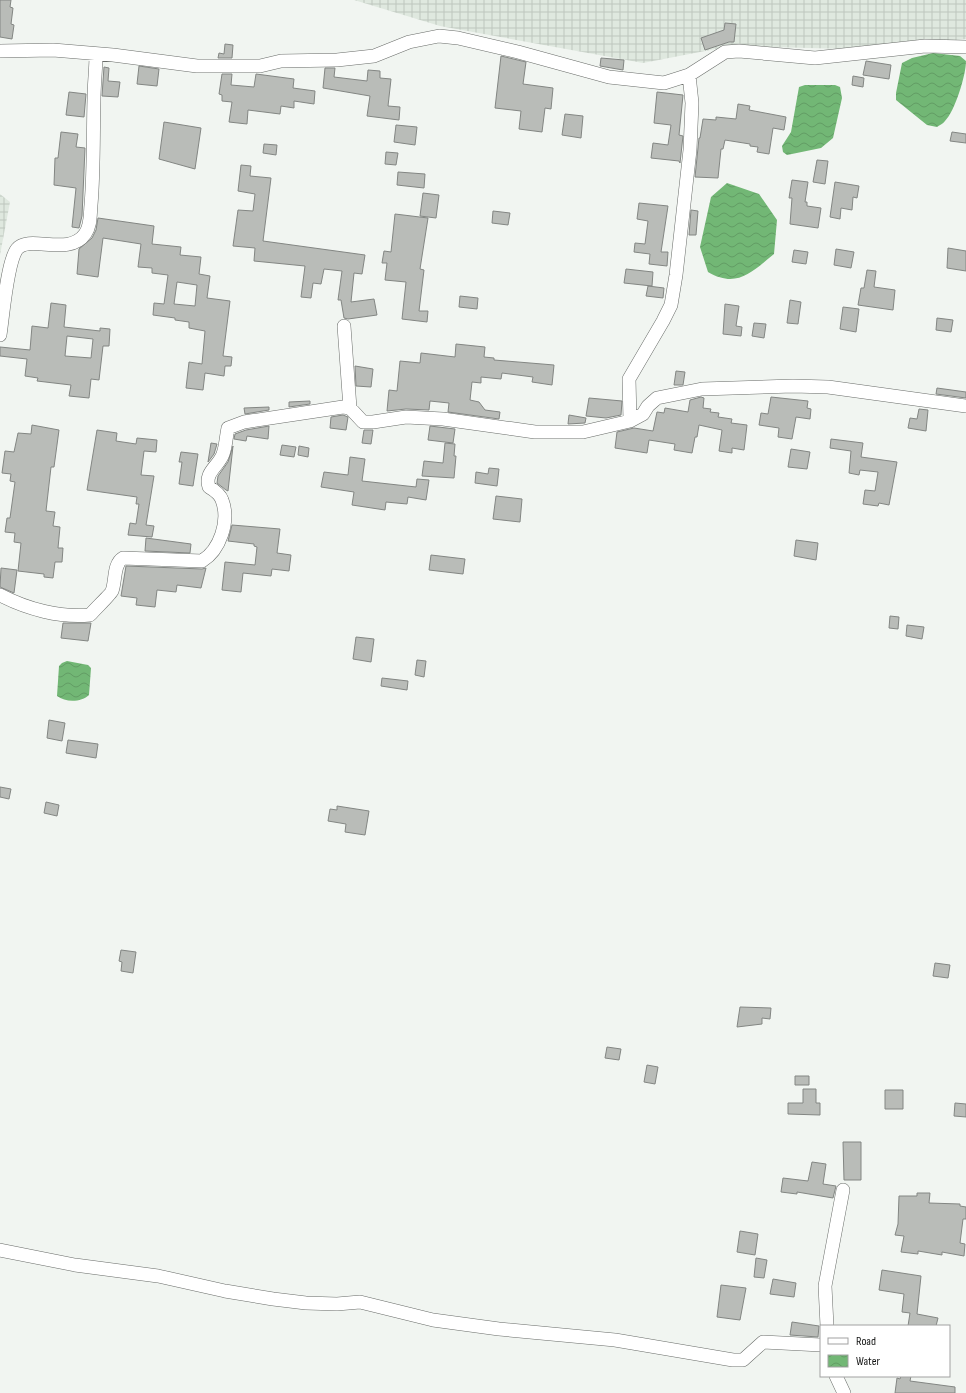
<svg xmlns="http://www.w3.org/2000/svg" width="966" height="1393" viewBox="0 0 966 1393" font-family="'Sofia Sans Condensed',sans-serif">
<defs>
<pattern id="industrial-grid" width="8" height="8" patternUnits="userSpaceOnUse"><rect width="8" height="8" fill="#dfe8df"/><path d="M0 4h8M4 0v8" fill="none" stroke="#bec6be"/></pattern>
<pattern id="water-waves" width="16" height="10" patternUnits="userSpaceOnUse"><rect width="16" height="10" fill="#72b775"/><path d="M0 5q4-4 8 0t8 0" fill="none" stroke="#629c64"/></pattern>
</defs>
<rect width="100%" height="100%" fill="#f1f5f1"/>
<path fill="url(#industrial-grid)" d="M354,0h612v39l-120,10 -115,-3 -88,17 -203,-37z
M0,194l10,8 -10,53z"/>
<path fill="url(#water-waves)" d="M933,53l27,3 6,5c0,14 -11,50 -21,60 -2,3 -6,4 -8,6l-10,-2 -31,-25v-7l6,-30 10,-5z
M805,85h30l5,2 2,11 -9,40 -12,10 -34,7 -4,-3 -1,-6 9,-14 8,-45z
M727,183l32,11 18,26 -3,34c-22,18 -37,35 -66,18l-8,-25 11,-50z
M67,661l21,4 3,3 -2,27c-7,7 -23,8 -32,1l2,-30 3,-3z"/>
<path fill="#b9bcb8" stroke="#838683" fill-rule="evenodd" d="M0,0h11l-1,7 3,1 -2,16 3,1 -2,14 -12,-2z
M725,23l11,1 -2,18h-5l-24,8 -4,-12 23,-8z
M225,44l8,1 -1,13h-14l1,-5 5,1z
M501,56l25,6 -3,22 30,4 -2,21 -6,-1 -3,24 -23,-3 2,-18 -26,-3z
M601,58l23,2 -1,10 -23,-4z
M866,61l25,4 -2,14 -26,-4z
M139,66l20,3 -2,17 -20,-2z
M104,67l5,1 -1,13 12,1 -2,15 -16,-1z
M325,68h10l-1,9 33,4 1,-11 12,1v7l11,1 -3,27 12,1 -1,13 -32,-4 3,-20 -47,-8z
M222,74h10l-1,11 23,2 2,-13 38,5 -1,9 22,3 -1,13 -20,-3v7l-13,-2 -1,8 -32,-4 -1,14 -18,-2 3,-20 -10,-1v-6l-3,-1z
M853,76l11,2 -1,9 -11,-2z
M69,92l17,2 -2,23 -18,-2z
M657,92l26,3 -4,40 4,1 -3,27 -1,-2 -28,-3 2,-15 15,2 3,-20 -17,-2z
M738,104l12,2 -1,4 37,7 -2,13 -11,-2 -4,26 -12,-2 1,-5 -8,-1v-2l-25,-4 -2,9h-2l-3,29 -23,-1 4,-39h1l3,-19 13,1v-3l20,2z
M565,114l18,2 -2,22 -19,-3z
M164,122l37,6 -6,41 -36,-10z
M396,125l21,2 -2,18 -21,-3z
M61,132l17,2 -2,13 9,1 -3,68 -3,12 -7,-1 4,-39 -22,-3 1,-27h3z
M952,132l14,2v9l-16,-2z
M264,144l13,1 -1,10 -13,-2z
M386,152l12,1 -2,12 -11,-1z
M817,160l11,1 -3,23 -12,-2z
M241,165l10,1 -1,10 21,2 -8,63 102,14 -3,19 -8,-1 -3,29 23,-3 3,16 -29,4 -4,-1 -3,-18h-3l4,-29 -18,-2 -3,15 -8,-1 -2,15 -10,-1 4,-31 -51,-5 1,-13 -22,-2 5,-36 15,1 2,-17 -17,-3z
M398,172l27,2 -1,14 -27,-3z
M792,180l16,2 -3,20h2v4l14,2 -3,20 -28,-4 2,-26h-3z
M835,182l24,4 -2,12 -4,-1 -1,13 -11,-2 -1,11 -10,-2z
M423,193l16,2 -3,23 -16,-2z
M639,203l29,3 -7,46h7l-1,14 -18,-2 1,-10 -16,-2 1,-9 10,1 3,-23 -11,-2z
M691,210l7,1 -2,24h-7z
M493,211l17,2 -2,12 -16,-2z
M395,214l33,4 -8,51 4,1 -5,41h9l-1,11 -25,-3 4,-37 -21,-2 2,-17h-5l2,-12 7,1z
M98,218l56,8 -2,18 29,3 -1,8 21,2 -2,17 11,2 -3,22 23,3 -7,55 9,1 -1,9h-6l-1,10 -19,-3 -2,17 -17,-2 3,-26 13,2 3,-33 -16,-3v-6l-14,-2v-2l-22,-3 1,-12 10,1 4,-29 -16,-2v-5l-14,-1 3,-23 -38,-6 -5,39 -21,-3 2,-25 13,-11 4,-8zM177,282l20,3 -2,21 -21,-2z
M948,248l18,3v20l-19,-3z
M836,249l18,3 -3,16 -17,-3z
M794,250l14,2 -2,12 -14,-2z
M626,269l27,3 -1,14 -28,-3z
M867,270l9,1 -2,16 21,3 -2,20 -35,-5 3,-17h3z
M648,286l16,2 -1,10 -17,-2z
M460,296l18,2 -1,11 -18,-2z
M790,300l11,2 -3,22 -11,-1z
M51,303l15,2 -2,22 36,4v-3l10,1 -1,17h-6l-4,34 -8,-1 -2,19 -20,-2 2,-11 -34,-4 1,-3 -13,-2 2,-17 -27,-3v-9l30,3 2,-24 16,2zM67,336l26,3 -2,19 -26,-2z
M725,304l14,2 -3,20 6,1 -1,9 -18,-2z
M843,307l16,2 -3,23 -16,-3z
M937,318l16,2 -2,12 -15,-2z
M754,323l12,1 -2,14 -12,-2z
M456,344l29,3 -1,10 10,1v2l60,5 -2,20 -20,-3 1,-5 -31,-4 -1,6 -20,-2v6l-9,-1 -2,18 9,2 6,8 15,2 -1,7 -51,-7 1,-9 -19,-2 -1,9 -23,-1 -19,2 2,-21 8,1 3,-30 20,2 1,-10 34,4z
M355,366l18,3 -2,18 -15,-1z
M676,371l9,1 -2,13h-9z
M937,388l29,4v6l-30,-4z
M701,397l3,1 -1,10 8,1 -1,3 9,1 -1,4 14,2 -1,4 16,2 -3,25 -12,-2v5l-13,-2 3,-21 -23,-5 -2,12h-2l-3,16 -18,-3 1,-6 -26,-4 -2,13 -32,-5 2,-16 17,-4 19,3 4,-19 7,1 1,-5 23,4 2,-12z
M771,397l37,4 -1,7 4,1 -1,10 -14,-2 -4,22 -14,-2 1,-9 -20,-3 2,-12 7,1z
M589,398l33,3 -1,14 -15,3 -20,-2z
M310,401v3l-21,3v-5z
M269,407v3l-24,4 -1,-6z
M919,409l9,1 -2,21 -18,-3 2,-10 7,1z
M343,415l5,2 -2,13 -16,-2 1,-11z
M569,415l17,3 -1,5 -17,1z
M32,425l27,5 -5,37h-3l-5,44 9,1 -2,14 7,1 -2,21h5l-1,14h-7l-2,16 -9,-1v-3l-26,-3 3,-28 -7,-1 1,-9 -10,-1 2,-14h3l5,-36 -5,-1 1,-7 -9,-1 3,-22 9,1 4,-19 13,1z
M269,426l-1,13 -21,-3 -1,5 -12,-2 1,-5 11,-4z
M430,426l25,3 -2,14 -25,-3z
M97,430l20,3 -1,8 20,3 1,-6 20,2 -1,12 -12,-1 -3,24 13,1 -8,49 8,1 -2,11 -24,-2 2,-12 6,1 3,-20h-3l1,-7 -50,-7z
M364,430h9l-2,14 -9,-1z
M831,439l32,4 -2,14 36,5 -8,43 -10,-2 -1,3 -15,-2 2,-14 10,1 3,-19 -18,-2 -1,5 -10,-2 2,-22 -21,-3z
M211,443l6,1 -3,10 -6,8z
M445,443l10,1 -1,12h2l-2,22 -32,-2 2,-15 19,2z
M282,445l14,2 -2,10 -14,-2z
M233,446l-5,45 -2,-1 -9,-7 1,-7 10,-14z
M299,446l10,2 -1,9 -10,-2z
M791,449l19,3 -3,17 -19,-2z
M181,452l17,2 -5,32 -14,-2 3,-22h-3z
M350,457l15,2 -3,22 54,6 1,-8 12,1 -3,20 -18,-3 -1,7 -21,-2 -1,8 -33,-5 2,-13 -33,-5 3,-15 24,3z
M489,468l10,1 -2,17 -22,-3 1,-11 12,2z
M496,496l26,3 -2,23 -27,-3z
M232,525l48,4 -3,24 14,2 -2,16 -17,-2 -1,7 -28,-3 -2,19 -19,-2 3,-28 30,3 2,-18 -3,-1v-2l-26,-3z
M146,538l45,6 -1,9 -45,-2z
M796,540l22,3 -2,17 -22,-4z
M431,555l34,4 -2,15 -34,-4z
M126,566l76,3 4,-1 -5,20 -24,-3 -1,7 -19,-2 -2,17 -19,-2 1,-7 -16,-2z
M1,568l16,2 -3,23 -14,-6z
M890,616l9,1 -1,12 -9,-1z
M63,623h28l-3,18 -27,-3z
M907,625l17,2 -2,12 -16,-3z
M356,637l18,2 -3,23 -18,-3z
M417,660l9,1 -2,16 -9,-2z
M382,678l26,3 -1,9 -26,-4z
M49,720l16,3 -3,18 -15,-3z
M68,740l30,4 -2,14 -30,-5z
M0,787l11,2 -2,10 -9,-2z
M46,802l13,3 -2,11 -13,-3z
M337,806l32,5 -4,24 -20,-3 1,-8 -18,-3 2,-12 7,1z
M121,950l15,2 -3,21 -12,-2 1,-9 -3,-1z
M935,963l15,2 -2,13 -15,-2z
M740,1007l31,1 -1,11 -8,-1v6l-25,3z
M607,1047l14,2 -2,11 -14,-2z
M647,1065l11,2 -3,17 -11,-2z
M795,1076h14v9h-14z
M803,1089h13v14h4v12l-32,-1v-11h15z
M885,1090h18v19h-18z
M955,1103l11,1v13l-12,-1z
M843,1142h18v38h-17z
M812,1162l14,2 -3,20 13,2 -3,12 -36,-6v2l-16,-2 2,-14 25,3z
M917,1193h13l-1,10 31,1v2l6,1v12h-3l-3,24 5,1 -1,12 -22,-4v3l-24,-4v3l-17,-2 3,-16 -9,-1 3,-11 1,-28h18z
M740,1231l18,3 -3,21 -18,-3z
M756,1258l11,2 -3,18 -10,-1z
M882,1270l39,6 -4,38 21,4 -2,8h-28l2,-13 -8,-1 2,-18 -25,-4z
M773,1279l23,4 -2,14 -24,-3z
M721,1285l25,3 -6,32 -23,-3z
M792,1322l27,4 -1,11 -28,-2z
M901,1376h10l-1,5 45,6v6h-60l2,-15 3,1z"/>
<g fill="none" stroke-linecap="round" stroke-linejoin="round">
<g stroke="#696c69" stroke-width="14">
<path id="minor" d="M0,51l53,-1 60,5 84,11h63l21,-5 56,-1 37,-4 35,-14 30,-6 19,2 60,14 91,25 55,6 25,-8 36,-23 14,-1 76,7 110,-12 41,1
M344,326l6,82
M0,335c3,-19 7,-73 17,-86 12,-15 52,8 68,-15 6,-8 5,-19 6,-29 3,-35 2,-70 3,-106 0,-15 2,-30 2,-45
M630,421l-1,-42 34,-58 8,-16 5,-30 14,-125 2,-47 -3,-28
M0,595c27,14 60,23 90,20 4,-5 21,-21 22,-24 4,-10 1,-27 11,-33l79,3c18,-11 28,-40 20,-61 -2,-6 -8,-10 -13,-13 -5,-15 10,-21 14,-33 3,-8 3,-17 5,-26l16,-6 99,-15 7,1 13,14h10l33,-5 37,2 92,13h48l47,-11 13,-7 5,-8 9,-8 45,-9 91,-3 35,1 138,19
M0,1250l75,15 83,11 67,15 48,8 33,4 31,1 23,-2 73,18 66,9 116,11 118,20h10l20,-18 58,3
M827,1326l-2,-40 18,-96
M836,1376l8,17"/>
</g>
<use href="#minor" stroke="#fff" stroke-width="13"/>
</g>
<rect x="820" y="1325" width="130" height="52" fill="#ffffff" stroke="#a1a1a1"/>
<rect x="828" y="1338" width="20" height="6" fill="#ffffff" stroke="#a1a1a1"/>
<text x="856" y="1345" font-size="12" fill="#131413">Road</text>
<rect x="828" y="1355" width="20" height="12" fill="url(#water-waves)" stroke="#a1a1a1"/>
<text x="856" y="1365" font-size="12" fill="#131413">Water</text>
</svg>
